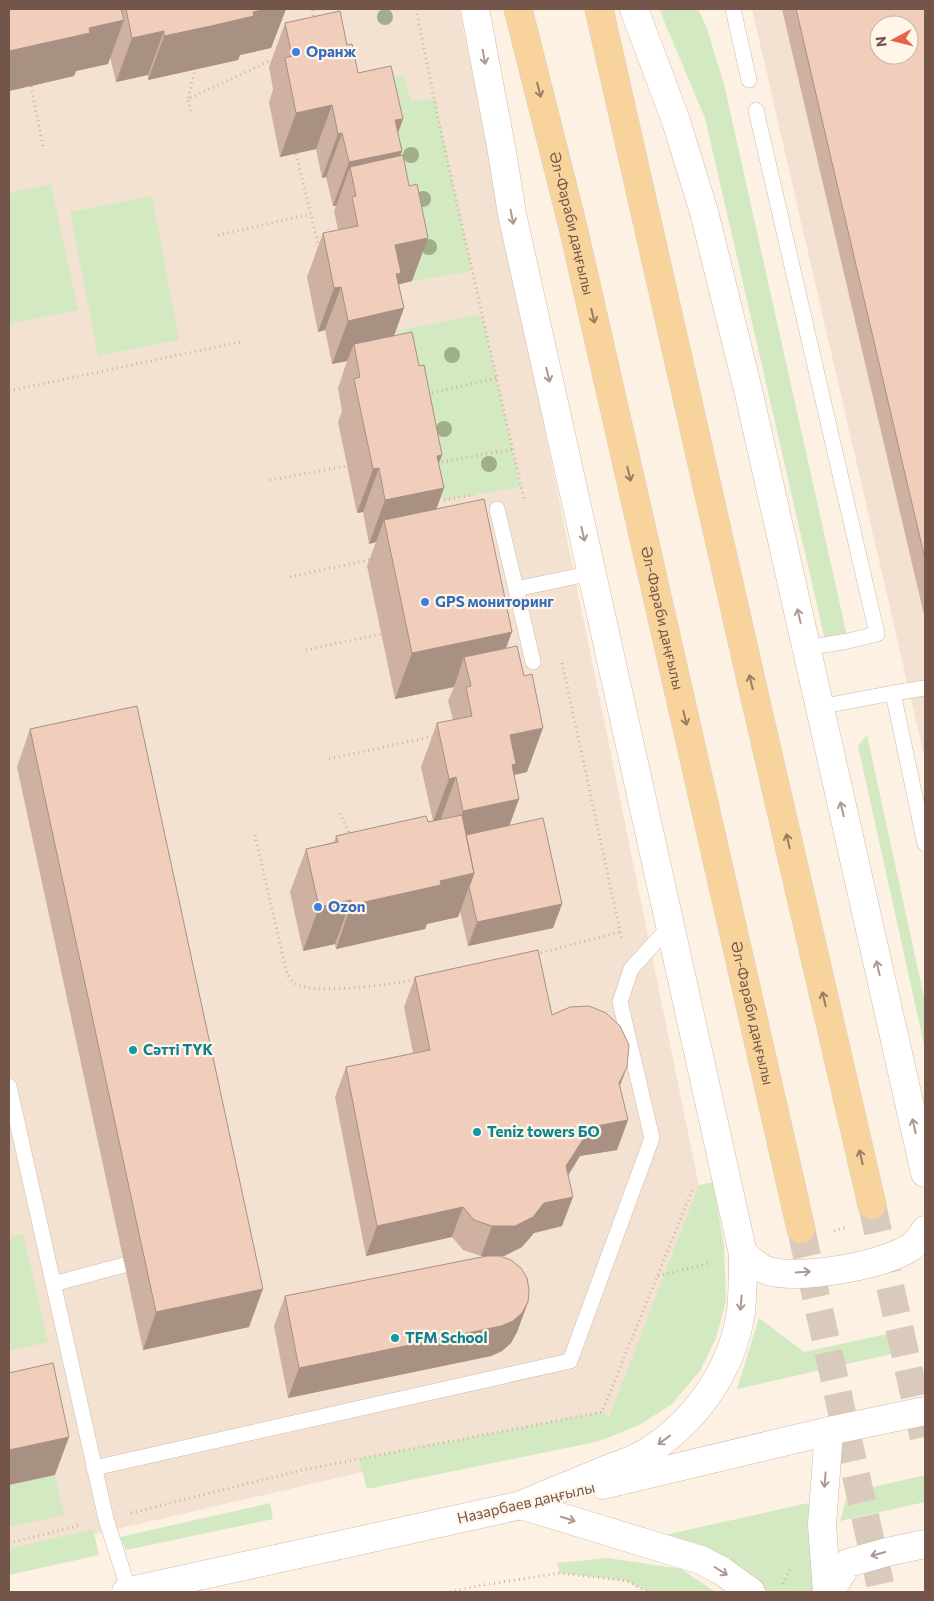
<svg xmlns="http://www.w3.org/2000/svg" width="934" height="1601" viewBox="0 0 934 1601" font-family="Commissioner,sans-serif">
<rect width="100%" height="100%" fill="#fcf1e3"/>
<path fill="#f3e2d1" fill-rule="evenodd" d="M9,9h450l242,1187 -43,184 -49,35 -600,139z
M752,9h173v751zM879,25h30v30h-30z"/>
<path fill="#d3e9c2" d="M659,9h39l8,17 18,58 124,557 -22,3 -121,-526z
M404,76l7,25 24,-2 37,172 -60,10 -11,-53 -65,-140z
M51,184l27,126 -69,14v-131z
M152,196l27,144 -81,16 -28,-144z
M482,314l39,173 -77,13 -9,-37 -39,-132z
M867,735l58,267v47l-67,-303z
M713,1182l11,64 2,55 -10,37 -16,33 -28,33 -33,21 -39,16 -233,48 -8,-30 243,-47 7,5 90,-232z
M23,1234l25,108 -39,9v-114z
M759,1318l45,34 106,-23 4,20 -177,40z
M55,1475l9,40 -55,12v-42z
M925,1475v27l-85,19 6,-22 10,-8z
M813,1502c-4,30 -4,60 1,90h-48l-8,-8 -102,-47z
M270,1503l3,16 -147,31 -6,-13z
M93,1529l6,26 -90,20v-26z
M608,1558l73,11 34,23h-67l-21,-11 -67,-8 -3,-10z"/>
<g fill="none" stroke-linecap="round" stroke-linejoin="round">
<path stroke="#dacabc" stroke-width="28" stroke-dasharray="28 14" stroke-linecap="butt" d="M872,1205l53,238
M801,1229l81,363"/>
<g stroke="#cfbaad" stroke-width="16">
<path id="lane" d="M733,9l16,71
M756,110l121,524 -29,7 -42,7
M497,509l19,80 76,-16
M516,589l17,73
M893,693l32,-5
M819,707l74,-14 32,151
M9,1086l97,433 23,72
M53,1284l71,-19
M94,1468l476,-107 82,-223 -32,-136 11,-33 39,-43"/>
</g>
<g stroke="#d2baaa" stroke-width="29">
<path id="secondary" d="M475,9l27,143 10,62 231,1040c0,19 0,38 -2,57 -8,59 -47,113 -97,143 -12,7 -26,11 -39,16 -28,12 -56,23 -84,35
M634,9l42,112 28,91 45,182 176,779
M743,1254c7,6 16,14 25,17 33,9 114,-5 143,-24 5,-4 11,-11 14,-17
M603,1485l226,-54 96,-20
M521,1505l180,55 21,11 29,21
M126,1592l414,-91
M827,1592l-5,-67 7,-94
M832,1592l2,-7 14,-22 39,-11 38,-8"/>
</g>
<g stroke="#d8d0cc" stroke-width="29">
<g id="primary">
<path id="s1" d="M518,9l55,218 228,1002"/>
<path d="M599,9l156,689 117,507"/>
</g>
</g>
<path stroke="#d5b19e" stroke-width="3" stroke-dasharray="1 4" stroke-linecap="butt" d="M416,9l25,124 83,366
M313,21v-12
M31,86l12,61
M188,98l7,-28
M191,111l-3,-12 86,-40
M296,154l23,94
M218,235l93,-21
M9,391l231,-49
M427,394l70,-16
M437,463l76,-14
M270,480l77,-14
M444,500l30,-5
M290,577l83,-18
M306,650l75,-16
M562,663l60,277
M329,759l106,-23
M340,813l11,24
M255,835l32,139c2,2 5,7 7,9 21,13 99,1 124,-4
M536,954l84,-22
M834,1231l13,-4
M658,1276l52,-13
M131,1513l171,-43 300,-58 91,-224
M9,1543l72,-18
M783,1584l8,-17
M450,1592l33,-7 77,-12 67,8 21,11"/>
<use href="#lane" stroke="#fff" stroke-width="15"/>
<use href="#secondary" stroke="#fff" stroke-width="28"/>
<use href="#primary" stroke="#f9d39c" stroke-width="28"/>
</g>
<g fill="#a0ae8a">
<circle cx="385" cy="17" r="8"/>
<circle cx="411" cy="155" r="8"/>
<circle cx="423" cy="199" r="8"/>
<circle cx="429" cy="247" r="8"/>
<circle cx="452" cy="355" r="8"/>
<circle cx="444" cy="429" r="8"/>
<circle cx="489" cy="464" r="8"/>
</g>
<path fill="#ceb1a1" d="M9,9h277l-15,39 -31,7 -2,5 -90,20v-5l-32,7 -6,-25 -2,7 -32,7 -2,5 -65,15z
M782,9h143v610z
M285,23l62,22 11,28 45,46 -5,14 4,18 -2,5 12,125 -13,3 5,24 -10,28 45,128 5,24 -8,21 70,139 21,124 -13,3 5,24 -10,27 53,78 -9,24 -85,18 -8,-35 -2,6 -31,7 -2,5 -89,20 -1,-5 -32,7 -13,-59 16,-43 28,-7 2,-6 97,-15 -12,-54 16,-44 16,-3 -5,-19 6,-14 -59,12 -28,-133 9,-24 -7,2 -6,-32 -6,1 -19,-91 4,-11 -4,-23 9,-27 -15,3 -7,-34 -7,2 -11,-55 16,-44 15,-3 -4,-19 2,-5h-3l-7,-29 -4,1 -6,-29 -36,8 -11,-55 4,-13 -4,-22z
M30,729l219,598 -106,23 -126,-583z
M415,977l137,38 68,72 -3,63 -37,6 -12,20 -6,50 -28,7 -12,14 -18,9h-3l27,46 -11,30 -6,11 -9,8 -11,5 -203,42 -14,-72 11,-30 203,-40h-7l-18,-6 -11,-13 -86,19 -31,-159 11,-30 67,-14 -9,-46z"/>
<path fill="#a89083" d="M267,9h19l-15,39 -31,7 -2,5 -90,20 16,-44 89,-24z
M124,20l-16,44 -32,7 -2,5 -65,15v-40l80,-23z
M164,31l-16,44 -32,7 16,-44z
M332,105l-16,44 -36,8 16,-44z
M403,119l-13,35 12,-3 -16,44 -30,1 -6,-29 -14,39h-3l16,-44 46,-42z
M342,133l-16,44 -4,1 16,-44z
M428,238l-16,43 -15,4 7,23 -16,44 -34,-8 -7,17 -15,3 16,-43 47,-76z
M341,287l-16,43 -7,2 16,-44z
M442,455l-13,36 15,-3 -16,44 -44,-12 -8,22 -7,2 16,-44 52,-44z
M379,468l-16,44 -6,1 16,-44z
M512,632l-17,46 -31,-21 -10,30 -59,12 17,-46z
M543,728l-16,44 -14,3 6,24 -16,44 -56,12 16,-44 47,-76z
M456,777l-16,44 -7,1 16,-43z
M474,873l-16,44 -31,7 -2,5 -89,20 15,-44 89,-24z
M351,900l-16,44 -32,7 16,-44z
M562,904l-9,24 -85,18 9,-24z
M627,1067l-11,29 3,-13z
M628,1120l-11,30 -37,6 -25,40 11,-30 25,-39z
M573,1197l-11,29 -28,7 -12,14 -18,9h-23l11,-30 52,-23z
M463,1207l-11,30 -86,19 11,-30z
M263,1289l-14,38 -106,23 13,-38z
M528,1302l-11,30 -6,11 -9,8 -11,5 -203,42 11,-30z
M69,1437l-14,38 -46,10v-35z"/>
<path fill="#f0cebb" stroke="#a89083" fill-rule="evenodd" d="M9,9h112l3,11 -35,8 1,5 -81,18z
M126,9h141l-14,3 1,4 -43,10 -47,10v-5l-32,7z
M796,9h129v550zM879,25h30v30h-30z
M340,11l7,34 5,-1 6,29 33,-7 12,53 -8,1 7,31 -53,11 -7,-29 -4,1 -6,-29 -36,8 -11,-55 7,-2 -7,-33z
M403,155l6,31 8,-2 11,54 -33,7 6,28 -5,1 8,34 -56,13 -7,-34 -7,1 -11,-55 35,-7 -6,-29 4,-1 -6,-29z
M412,332l7,34 5,-1 18,90 -5,1 7,32 -59,12 -6,-32 -6,1 -19,-90 6,-2 -6,-33z
M484,499l28,133 -100,21 -28,-133z
M517,646l7,30 8,-2 11,54 -33,7 6,29 -4,1 7,34 -56,12 -7,-34 -7,2 -12,-56 35,-7 -6,-29 5,-1 -7,-29z
M137,706l126,583 -107,23 -126,-583z
M462,815l12,58 -34,8 1,4 -90,20v-5l-32,7 -13,-58 32,-7 -2,-6 90,-20 2,6z
M543,818l19,86 -85,18 -8,-35 5,-14 -8,-38z
M538,950l14,65 18,-8 19,-1 17,7 14,13 9,19 -2,22 -8,16 9,37 -37,7 -25,39 7,31 -29,6 -11,14 -18,9h-23l-18,-6 -11,-13 -86,19 -31,-159 84,-17 -15,-73z
M487,1256h13l11,4 10,8 6,10 2,12 -1,12 -6,11 -9,8 -12,5 -202,42 -14,-72z
M53,1363l16,74 -60,13v-77z"/>
<defs><path id="oneway-shaft" d="M-6 0H5M1.5-3L5.5 0L1.5 3" fill="none" stroke-width="1.6" stroke-linecap="round" stroke-linejoin="round" transform="scale(1.25)"/></defs>
<g stroke="#ab9a92">
<use href="#oneway-shaft" transform="translate(484 57) rotate(79)"/>
<use href="#oneway-shaft" transform="translate(512 217) rotate(79)"/>
<use href="#oneway-shaft" transform="translate(548 375) rotate(77)"/>
<use href="#oneway-shaft" transform="translate(583 534) rotate(77)"/>
<use href="#oneway-shaft" transform="translate(799 616) rotate(-103)"/>
<use href="#oneway-shaft" transform="translate(842 809) rotate(-103)"/>
<use href="#oneway-shaft" transform="translate(878 968) rotate(-103)"/>
<use href="#oneway-shaft" transform="translate(914 1126) rotate(-103)"/>
<use href="#oneway-shaft" transform="translate(803 1272) rotate(-4)"/>
<use href="#oneway-shaft" transform="translate(741 1303) rotate(95)"/>
<use href="#oneway-shaft" transform="translate(664 1440) rotate(144)"/>
<use href="#oneway-shaft" transform="translate(825 1480) rotate(95)"/>
<use href="#oneway-shaft" transform="translate(568 1519) rotate(17)"/>
<use href="#oneway-shaft" transform="translate(878 1554) rotate(164)"/>
<use href="#oneway-shaft" transform="translate(721 1571) rotate(32)"/>
</g>
<g stroke="#9b7c62">
<use href="#oneway-shaft" transform="translate(539 90) rotate(76)"/>
<use href="#oneway-shaft" transform="translate(593 316) rotate(77)"/>
<use href="#oneway-shaft" transform="translate(629 474) rotate(77)"/>
<use href="#oneway-shaft" transform="translate(751 682) rotate(-103)"/>
<use href="#oneway-shaft" transform="translate(685 718) rotate(77)"/>
<use href="#oneway-shaft" transform="translate(788 841) rotate(-103)"/>
<use href="#oneway-shaft" transform="translate(824 999) rotate(-103)"/>
<use href="#oneway-shaft" transform="translate(861 1157) rotate(-103)"/>
</g>
<g fill="#3f7fe0" stroke="#fff5e9" stroke-width="2">
<circle cx="296" cy="52" r="5"/>
<circle cx="425" cy="602" r="5"/>
<circle cx="318" cy="907" r="5"/>
</g>
<g fill="#0f9aa8" stroke="#fff5e9" stroke-width="2">
<circle cx="133" cy="1050" r="5"/>
<circle cx="477" cy="1132" r="5"/>
<circle cx="395" cy="1338" r="5"/>
</g>
<g text-anchor="middle" stroke-width="4.5" stroke-linejoin="round" paint-order="stroke">
<g font-size="15" font-weight="bold" fill="#366cbe" stroke="#fff5e9" text-anchor="start">
<text x="306" y="57">Оранж</text>
<text x="435" y="607">GPS мониторинг</text>
<text x="328" y="912">Ozon</text>
</g>
<g font-size="15" fill="#735649" stroke="#fff5e9">
<text dy="5" stroke="none"><textPath href="#s1" startOffset="221">Әл-Фараби даңғылы</textPath></text>
<text dy="5" stroke="none"><textPath href="#s1" startOffset="626">Әл-Фараби даңғылы</textPath></text>
<text dy="5" stroke="none"><textPath href="#s1" startOffset="1031">Әл-Фараби даңғылы</textPath></text>
<text transform="translate(526 1503) rotate(-13)" y="5">Назарбаев даңғылы</text>
</g>
<g font-size="15" font-weight="bold" fill="#0d838f" stroke="#fff5e9" text-anchor="start">
<text x="143" y="1055">Сәтті ТҮК</text>
<text x="487" y="1137">Teniz towers БО</text>
<text x="405" y="1343">TFM School</text>
</g>
</g>
<rect width="934" height="1601" fill="none" stroke="#735649" stroke-width="20"/>
<g transform="translate(894 40) rotate(263)"><circle r="24" fill="#fff5e9" stroke="#c7b5a9"/>
<path d="M0-4L9 19L0 12L-9 19Z" fill="#e4654a"/>
<text y="-8" font-size="14" font-weight="bold" text-anchor="middle" fill="#735649">N</text>
</g>
</svg>
